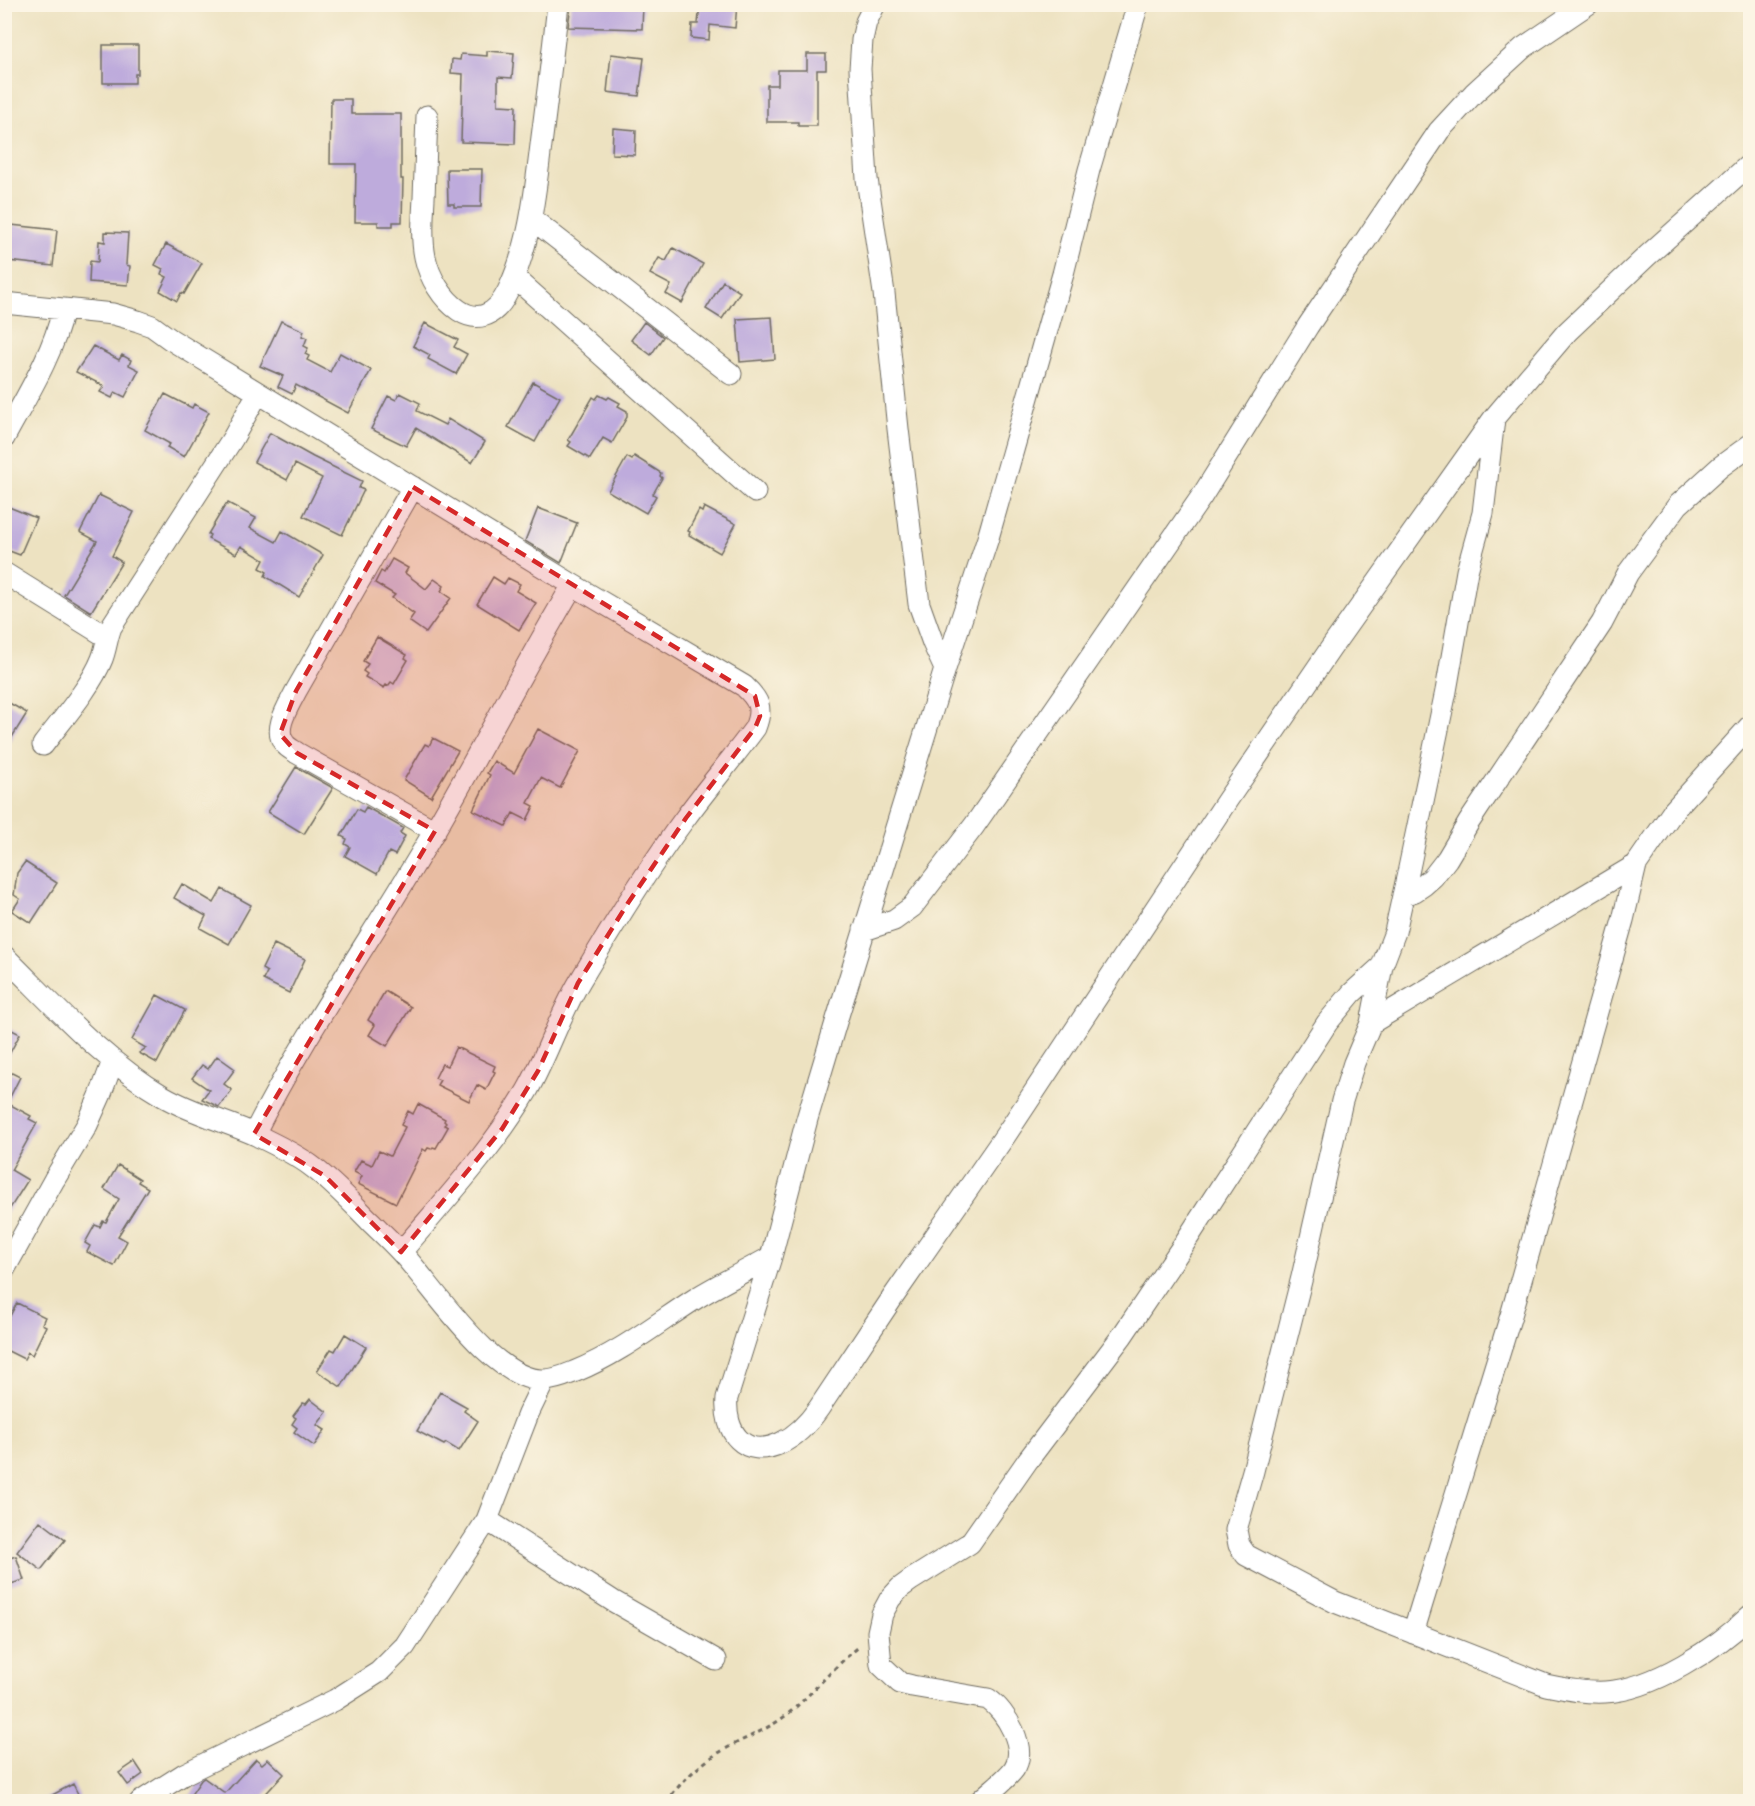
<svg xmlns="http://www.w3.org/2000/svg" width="1755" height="1806" viewBox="0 0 1755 1806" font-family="Sriracha,sans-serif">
<rect width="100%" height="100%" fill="#fcf5e5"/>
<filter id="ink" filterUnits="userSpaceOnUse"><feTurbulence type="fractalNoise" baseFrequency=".0167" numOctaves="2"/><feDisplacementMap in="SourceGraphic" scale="12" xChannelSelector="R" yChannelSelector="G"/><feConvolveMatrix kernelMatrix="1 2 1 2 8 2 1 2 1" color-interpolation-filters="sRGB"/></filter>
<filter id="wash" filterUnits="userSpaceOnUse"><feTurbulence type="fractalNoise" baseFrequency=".008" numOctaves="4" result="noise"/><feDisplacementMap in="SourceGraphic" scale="24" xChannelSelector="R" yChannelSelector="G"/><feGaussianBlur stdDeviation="1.35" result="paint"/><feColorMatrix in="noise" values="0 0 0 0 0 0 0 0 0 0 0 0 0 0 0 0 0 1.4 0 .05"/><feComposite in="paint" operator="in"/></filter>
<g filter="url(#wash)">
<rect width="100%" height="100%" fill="#ede2c1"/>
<g id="blocks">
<path fill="#beabdc" d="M571,4h72l-1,25 -74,-2z
M700,4h37l-2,24 -25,-3 -1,15 -18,-2 1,-14h6z
M103,45h35v29h-3v9h-32z
M487,51l27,2 -2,25 -14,-1v28l18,1 -1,38 -54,-2 2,-68 -12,-1 1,-14 8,1 1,-6 26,2z
M611,54l33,4 -5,38 -32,-4z
M807,54h19v16h-9v56h-19v-4h-31v-37h11v-15h29z
M331,99h20v15h50v65h2l-1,43h-9v4h-15v-4h-23l1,-58h-26z
M613,128l23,2 -1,25 -23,-1z
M447,169h35l-1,38h-27v-3h-6z
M11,225l46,5 -4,36 -45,-5z
M105,232l23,1 -2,32 4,1 -2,19 -39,-3 1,-21 8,1 1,-21 6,1z
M166,244l36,19 -18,31 -3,-1 -4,8 -17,-10 7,-14 -6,-3 2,-5 -8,-4z
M673,248l30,16 -21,39 -16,-9 5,-9 -21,-11 9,-16 7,3z
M723,281l17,11 -18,27 -16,-10z
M772,317l3,42 -35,3 -3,-43z
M281,321l23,10 -2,5 5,2 -3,8 4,2 -3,6 4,2 -2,4 23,12 10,-19 31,17 -23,43 -52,-28 -4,9 -14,-7 5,-11 -23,-10z
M644,322l19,15 -12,18 -20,-15z
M425,323l33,17 -4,7 13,7 -11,20 -28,-15 2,-4 -17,-9z
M93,346l26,14 3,-5 9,5 -2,5 10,5 -14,27 -10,-5 -3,6 -12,-6 4,-6 -28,-14z
M533,382l27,15 -25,45 -27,-15z
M400,393l20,10 -3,8 28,14 3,-6 37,23 -13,21 -56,-35 -10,18 -35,-17 17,-33 8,4z
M165,394l27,14 2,-4 15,8 -25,45 -17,-10 3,-3 -25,-14z
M599,395l8,4 2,-2 11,6 -2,3 9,5v6l-15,26 -9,-5 -13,21 -22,-13 3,-4 -3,-2 25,-43 3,2z
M270,433l43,24 49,24 -3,7 5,2 -22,45 -39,-19 19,-38 -27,-14 -8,16 -33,-18z
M634,456l27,17 -1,3 2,2 -9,16 3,2 -10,17 -38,-22 19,-34 5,3z
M99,495l35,17 -22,44 10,6 -31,50 -27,-17 33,-54 -17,-9z
M228,503l28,15 -6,10 26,14 6,-11 41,24 -24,42 -34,-21 2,-4 -7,-4 4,-8 -23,-14 -5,8 -28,-15 2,-4 -2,-1 18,-30 1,1z
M4,505l32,13 -16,37 -16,-6z
M704,507l32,17 -16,29 -31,-18 1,-3 -2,-1 11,-21 3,2z
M538,508l39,15 -16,40 -36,-22z
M392,559l16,9 -3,5 21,16 8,-10 10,7 -3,5 10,7 -25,35 -17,-12 5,-7 -22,-16 3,-3 -20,-12 6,-12 3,2z
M493,577l11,7 4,-6 12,6 -4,7 20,12 -17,27 -42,-26z
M377,637l30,18 -2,3 3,2 -14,24 -3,-2 -3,4 -2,-1 -2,3 -19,-11 2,-3 -4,-3 5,-7 -5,-3z
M4,700l23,13 -23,37z
M538,729l42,22 -20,37 -19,-10 -13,25 6,3 -7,14 -14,-7 -7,13 -33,-16 17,-35 -3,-2 7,-12 20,12z
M433,738l25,13 -27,46 -27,-17 21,-36 4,2z
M296,767l37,21 -29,46 -36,-22z
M366,807l37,21 -3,5 5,3 -10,19 -6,-3 -12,22 -32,-18 5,-9 -5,-3 2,-5 -6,-3 16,-27 6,3z
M25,862l32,21 -26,40 -19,-12 8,-12 -6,-4 3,-22z
M182,884l32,19 8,-14 29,16 -22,39 -29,-16 6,-12 -32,-18z
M274,944l31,15 -16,34 -26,-13 4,-8 -5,-3z
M385,991l26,16 -24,39 -18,-11 6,-10 -7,-5z
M157,995l28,15 -28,53 -18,-10 7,-5 -14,-8z
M4,1026l16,8 -16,30z
M456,1047l39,19 -2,5 2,1 -9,18 -9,-5 -8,16 -32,-16 3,-5 -5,-2 7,-14 5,2z
M217,1056l18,13 -11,15 8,6 -13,17 -17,-8 7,-9 -17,-12 10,-13 6,4z
M4,1069l16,8 -13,26 24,13 -2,3 8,4 -26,47 17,10 -24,38z
M418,1104l27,15 -1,2 2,2 -2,2 4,2 -12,21 -3,-1 -2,2 -3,-1 -2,3 -3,-2 -27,54 -38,-19 4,-8 -8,-4 7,-12 11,5 7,-14 11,5 15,-29 -4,-2 7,-14 5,3z
M118,1165l22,14 -2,3 10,6 -30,48 9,5 -13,25 -27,-14 3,-6 -5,-3 10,-18 5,2 3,-6 3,1 13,-23 -15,-10z
M17,1303l28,14 -3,7 4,2 -14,29 -4,-3 -4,7 -20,-10v-22z
M345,1334l21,13 -25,40 -24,-16 14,-22 4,2z
M440,1392l27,15 -3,4 14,10 -19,30 -13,-8 -2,2 -27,-14z
M310,1399l17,13 -10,13 8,5 -11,16 -20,-14 3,-4 -5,-4 4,-6 -3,-2 10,-13 3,1z
M40,1521l25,19 -24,30 -24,-18z
M16,1556l8,24 -20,6v-26z
M256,1759l6,5 6,-5 16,15 -26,28h-72l15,-22 3,-2 21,15z
M135,1762l8,12 -15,11 -9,-12z
M73,1784l9,18h-43z"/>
</g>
</g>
<g filter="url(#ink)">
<use href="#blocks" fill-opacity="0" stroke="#6f6b60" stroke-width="1.5"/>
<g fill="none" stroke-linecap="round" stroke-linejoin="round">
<g stroke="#6f6b60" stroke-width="23">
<path id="street" d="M875,4l-9,18 -4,18 -2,29 7,110 17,114 14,136 21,175 14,39 12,26
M1138,4l-49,166 -26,104 -75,264 -43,131 -108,350 -30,100 -36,138 -44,141c-3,34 17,62 54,45 15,-7 29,-22 38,-35l74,-111 114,-164 221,-334 103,-151 163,-230 73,-86 80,-76 103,-92
M427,116c-1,27 -2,55 -3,82 -1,19 -3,40 1,59 8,40 55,91 83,34 22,-46 27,-97 33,-146 6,-47 12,-94 17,-141
M532,219l199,155
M514,277l241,215
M4,303l109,11 25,7 14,5 18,13 403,246 171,101c15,14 19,22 11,42 -22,30 -47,59 -69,89 -38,51 -74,110 -106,164 -21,35 -33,75 -53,110 -35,59 -82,109 -126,161
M1494,419l-11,94 -16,58 -21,120 -38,182 -13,59 -13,34 -11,57 -17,40 -12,38 -40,176 -49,194 -17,59 3,15 7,10 89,47 211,83c20,4 39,8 59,7 47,-2 112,-44 145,-76
M4,438c22,-41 49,-83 59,-128
M413,487l-117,204c-7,14 -24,39 -11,53 3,4 8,6 12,9l138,78
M4,573l103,64
M43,745c18,-24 48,-58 59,-86 4,-10 5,-22 9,-32l122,-189 25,-45
M1403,895l12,-4 9,-6 9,-8 14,-18 22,-37 133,-199 26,-50 50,-68 42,-38 30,-22
M864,930l30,-10 18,-13 62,-81 228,-330 106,-170 131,-195 35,-38 49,-45 65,-44
M4,956c49,48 99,105 159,140 29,17 62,25 93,39 18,9 38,18 54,30 22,16 41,37 60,56 10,10 21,20 31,31 32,34 92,130 143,128 11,0 22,-5 32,-9 44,-18 80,-47 119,-72 24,-15 51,-28 76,-42
M1371,1023l265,-158 38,-55 76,-84
M254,1134c53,-105 122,-202 181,-304 47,-81 90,-165 138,-245
M4,1270l50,-90 33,-55 13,-29 13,-35
M487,1520l126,81 103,59
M1413,1633l99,-321 111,-392 13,-55
M140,1802l44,-28 151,-74 44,-28 26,-26 82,-126 41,-106 16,-33
M979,1802c11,-11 26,-21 35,-33 14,-21 -8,-58 -26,-70l-76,-13 -12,-3 -19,-18 -3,-33 4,-18 8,-15 10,-11 11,-8 59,-37 58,-83 94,-124 58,-86 147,-227 25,-30 30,-27"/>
</g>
<path stroke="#6f6b60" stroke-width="3" stroke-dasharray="4.5 4.5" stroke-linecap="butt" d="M666,1802c17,-23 38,-42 63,-55 20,-11 42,-19 60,-34 25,-21 45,-47 71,-67"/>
<use href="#street" stroke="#fff" stroke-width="21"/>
</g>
</g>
<path fill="#d62828" fill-opacity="0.2" stroke="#d62828" stroke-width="4.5" stroke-dasharray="12 8" stroke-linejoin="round" d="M413,487l342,209 5,20 -5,12 -69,90 -58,85 -50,80 -40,88 -36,58 -101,123 -76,-76 -71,-42 181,-303 -138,-78 -17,-19 16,-43z"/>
<rect width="1755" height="1806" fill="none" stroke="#fcf5e5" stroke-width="24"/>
</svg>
